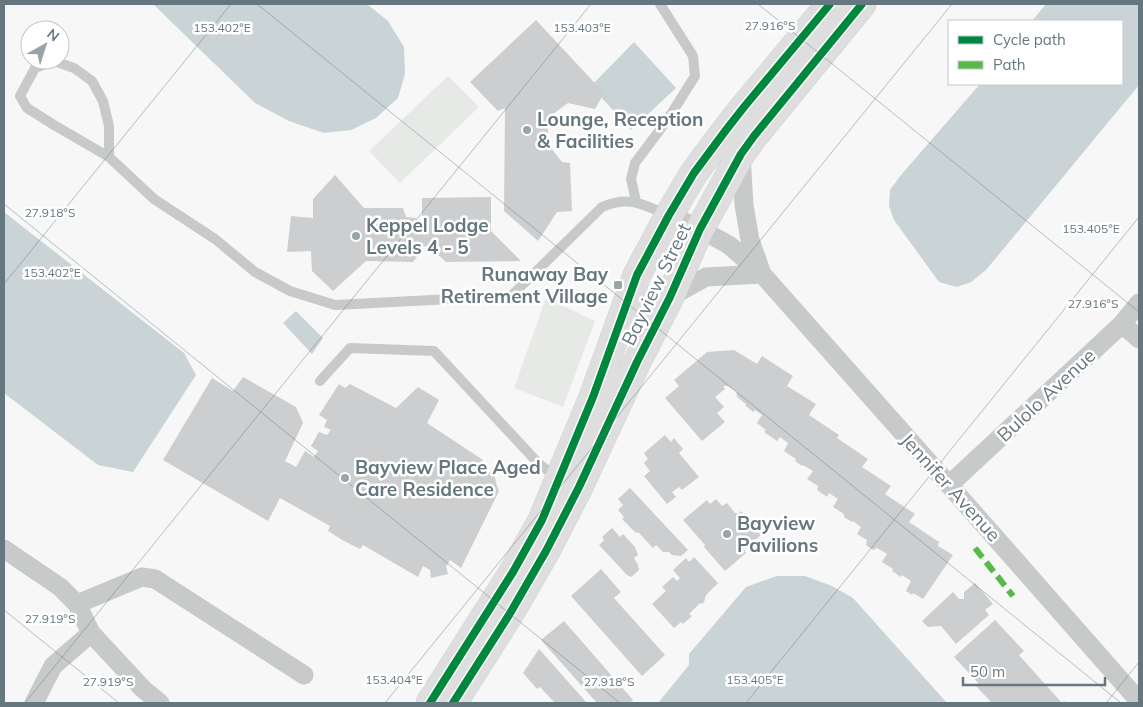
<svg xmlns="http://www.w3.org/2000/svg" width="1143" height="707" viewBox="0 0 1143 707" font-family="Mulish,sans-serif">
<rect width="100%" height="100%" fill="#f7f7f7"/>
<path fill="#e6e9e5" d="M448,76l31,31 -79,76 -31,-32z
M546,298l49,23 -32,86 -49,-19z"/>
<path fill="#cad3d5" d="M153,4h214l21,17 16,26 1,27 -7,24 -22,20 -25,12 -27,3 -35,-12 -34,-18z
M1046,4h93v81l-153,185 -15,12 -14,5 -18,-5 -45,-62 -5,-14 1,-16 11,-15 79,-91h142v-63h-90z
M634,42l42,46 -45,42 -40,-44z
M4,212l180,141 12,22 -63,97 -35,-7 -94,-72z
M296,311l27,27 -11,16 -29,-31z
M777,576h28l27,10 21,12 94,105h-289l31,-38v-11l57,-67z"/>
<path fill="#cdcecf" d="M536,20l68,73 -9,16 -27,-6 -19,14 -2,26 15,19 8,1 2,48 -15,1 -19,29 -34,-30 1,-103 -7,3 -28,-29z
M335,175l29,33h39l3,9 10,1 6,8v-28l69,-1v34l30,30 -75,1 -17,-15 -6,-1v3l-10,13 -47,-1 -33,30 -21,-20 -1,-20 -24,1 4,-36 22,2v-19z
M734,350l23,14 5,-8 31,20 -6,10 29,18 -7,11 30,20 -2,3 31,21 -6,8 29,19 -6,8 30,20 -6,8 30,20 -1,4 15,9 -30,44 -10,-6 -1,2 -6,-4 5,-10 -9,-6 -1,2 -9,-6 1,-2 -11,-7 5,-8 -10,-6 -4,2 -7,-5 1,-5 -10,-6 4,-7 -8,-6 -1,1 -8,-5v-3l-11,-7 5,-8 -9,-6 -2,4 -10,-7 1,-4 -11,-7 6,-8 -10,-6 -1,1 -7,-5 1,-2 -12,-8 4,-8 -8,-6 -3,4 -13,-9 2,-2 -9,-7 5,-8 -7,-5 -2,2 -7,-6v-2l-9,-7 -1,-6 -8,-5h-5l2,3 -10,8 9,10 -7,6 8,9 -23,19 -37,-43 14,-12 -5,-6 33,-28z
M243,377l53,30 7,16 -18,38 11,6 9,-16 9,6 4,-6 -7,-5 8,-14 8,3 4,-5 -7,-3 3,-7 -8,-5 20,-31 6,4 5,-4 46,24 22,-21 21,13 -12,23 56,37 -3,10 7,3 7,-2 2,12 3,8 -38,77 -11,-8 -4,7 2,7 -17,4 -1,-8 -7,-4 -5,11 -55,-32 -3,4 -16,-8 -16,-10 2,-5 -50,-28 -12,23 -105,-61 49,-82 21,13z
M665,435l6,7 3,-4 9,11 -4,4 20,24 -17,13 -3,-3 -7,5 4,5 -9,7 -23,-28 6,-5 -6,-8 4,-4 -4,-6z
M630,488l58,62 -7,6 -9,-1 -3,-3h-6l-7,-7 -3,3 -15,-16 -2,1 -14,-14 2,-2 -6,-7 5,-5 -5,-6z
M716,499l6,7 5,-3 8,10h4l2,-2 17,18v3l3,3 -8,7 -1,-2 -9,8 3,5 -21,18 -21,-24 1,-2 -22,-25 24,-20 3,4z
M612,528l8,9 3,-3 12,13 3,8 -4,3 4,7 1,5 -8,7 -4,-2 -28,-30 5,-5 -2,-3z
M694,557l24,26 -11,11 -2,3v3l-3,4 -2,-1 -11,11 3,2 -9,8 -2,-2 -7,6 -22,-24 14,-13 -4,-4 11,-10 4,4 3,-3 -7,-8 13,-12 3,4z
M601,569l20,23 -7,6 51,57 -23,21 -71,-80z
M975,583l18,21 -8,6 4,5 -33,29 -15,-18 -13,1 -6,-6 31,-29 6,7h5v-7z
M995,620l29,31 -5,4 43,48 2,-2 3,2h-75l-16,-17 3,-2 -25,-27z
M564,621l69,79 -3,3h-33l-56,-63z
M539,649l48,54h-32l-15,-16 -3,2 -14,-16z"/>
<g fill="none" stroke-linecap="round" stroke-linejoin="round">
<g stroke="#d3d4d5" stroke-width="29">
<path id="secondary" d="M430,703l83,-131 29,-52 51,-123 44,-122 32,-60 25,-42 32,-43 18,-23 86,-103
M453,703l56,-88 37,-64 33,-64 58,-125 33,-65 30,-68 41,-75 13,-18 108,-132"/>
</g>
<path stroke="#c8caca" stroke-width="10" d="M109,157v-31l-6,-25 -11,-20 -18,-13 -20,-7 -19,7 -15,28 7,12 27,17 55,32 45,42 61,40 40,33 35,19 45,14 176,-9 91,-89c29,-12 40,-2 67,8
M636,201l-5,-22 4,-16 33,-44 27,-43 -2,-20 -33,-52
M320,381l30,-33 84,3 105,113 19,14"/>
<path stroke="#c8caca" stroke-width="19" d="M669,215l31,14 29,16 33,29 187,211 190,216
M670,297l36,-20 56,-3 -12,-34 -6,-35 -3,-50
M1122,324l17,15
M949,485l173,-161 17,-21
M4,549l56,38 17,17 14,29 52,56 17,14
M77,604l65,-27 13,2 149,96
M34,703l19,-37 38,-33"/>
<use href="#secondary" stroke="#dedede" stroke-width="28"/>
<path stroke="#58b947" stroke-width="6" stroke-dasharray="12 6" stroke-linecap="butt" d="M975,548l38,48"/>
<g stroke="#fff" stroke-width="11">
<path id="cycleway" d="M430,703l83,-131 29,-52 51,-123 44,-122 32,-60 25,-42 32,-43 18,-23 86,-103
M453,703l56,-88 37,-64 33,-64 58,-125 33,-65 30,-68 41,-75 13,-18 108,-132"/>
</g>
<use href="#cycleway" stroke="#00873e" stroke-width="8"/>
</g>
<path fill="none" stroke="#66777f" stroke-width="1" stroke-opacity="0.45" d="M257,4l864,699M758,4l381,308M4,204l616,499M4,284l227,-280M4,610l115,93M25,703l566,-699M385,703l567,-699M746,703l393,-486M1106,703l33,-41"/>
<g fill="#99a4a9" stroke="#fff" stroke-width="2">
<circle cx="527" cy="130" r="5"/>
<circle cx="356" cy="236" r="5"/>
<rect x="613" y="280" width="10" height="10" rx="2.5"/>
<circle cx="345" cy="478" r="5"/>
<circle cx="727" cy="534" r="5"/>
</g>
<g text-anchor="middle" stroke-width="5" stroke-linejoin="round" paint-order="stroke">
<g font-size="19" font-weight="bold" fill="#66777f" stroke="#fff" text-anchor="start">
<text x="537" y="126">Lounge, Reception<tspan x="537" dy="22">&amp; Facilities</tspan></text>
<text x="366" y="232">Keppel Lodge<tspan x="366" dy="22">Levels 4 - 5</tspan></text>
<text x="608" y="281" text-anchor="end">Runaway Bay<tspan x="608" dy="22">Retirement Village</tspan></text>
<text x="355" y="474">Bayview Place Aged<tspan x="355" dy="22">Care Residence</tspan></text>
<text x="737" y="530">Bayview<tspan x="737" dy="22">Pavilions</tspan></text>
</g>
<g font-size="19" fill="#66777f" stroke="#fff">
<text transform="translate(656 284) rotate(-64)" y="7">Bayview Street</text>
<text transform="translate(1046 395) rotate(-43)" y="7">Bulolo Avenue</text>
<text transform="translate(951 487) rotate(48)" y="7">Jennifer Avenue</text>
</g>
</g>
<g font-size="12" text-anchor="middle" fill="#66777f" stroke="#fff" stroke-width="5" stroke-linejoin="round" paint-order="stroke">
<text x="770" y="30">27.916°S</text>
<text x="222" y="32">153.402°E</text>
<text x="582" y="32">153.403°E</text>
<text x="50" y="217">27.918°S</text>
<text x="1091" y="233">153.405°E</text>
<text x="52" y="277">153.402°E</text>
<text x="1093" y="308">27.916°S</text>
<text x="50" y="623">27.919°S</text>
<text x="394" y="684">153.404°E</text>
<text x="755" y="684">153.405°E</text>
<text x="108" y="686">27.919°S</text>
<text x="609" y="686">27.918°S</text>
</g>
<rect width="1143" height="707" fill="none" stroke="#66777f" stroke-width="10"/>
<rect x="948" y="20" width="175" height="65" fill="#ffffff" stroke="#c2c9cc"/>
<rect x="958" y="36" width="25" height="8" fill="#00873e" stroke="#c2c9cc"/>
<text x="993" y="45" font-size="15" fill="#66777f">Cycle path</text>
<rect x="958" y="61" width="25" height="8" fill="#58b947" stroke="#c2c9cc"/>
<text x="993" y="70" font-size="15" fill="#66777f">Path</text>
<g transform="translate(45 45) rotate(39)"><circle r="24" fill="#ffffff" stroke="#c2c9cc"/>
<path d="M0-4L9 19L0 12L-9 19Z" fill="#99a4a9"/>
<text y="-8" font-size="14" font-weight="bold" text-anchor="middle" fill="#66777f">N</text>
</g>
<path d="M963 677v8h142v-8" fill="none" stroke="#66777f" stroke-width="2.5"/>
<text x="970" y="677" font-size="15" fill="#66777f" stroke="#ffffff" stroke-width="4" paint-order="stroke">50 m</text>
</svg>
